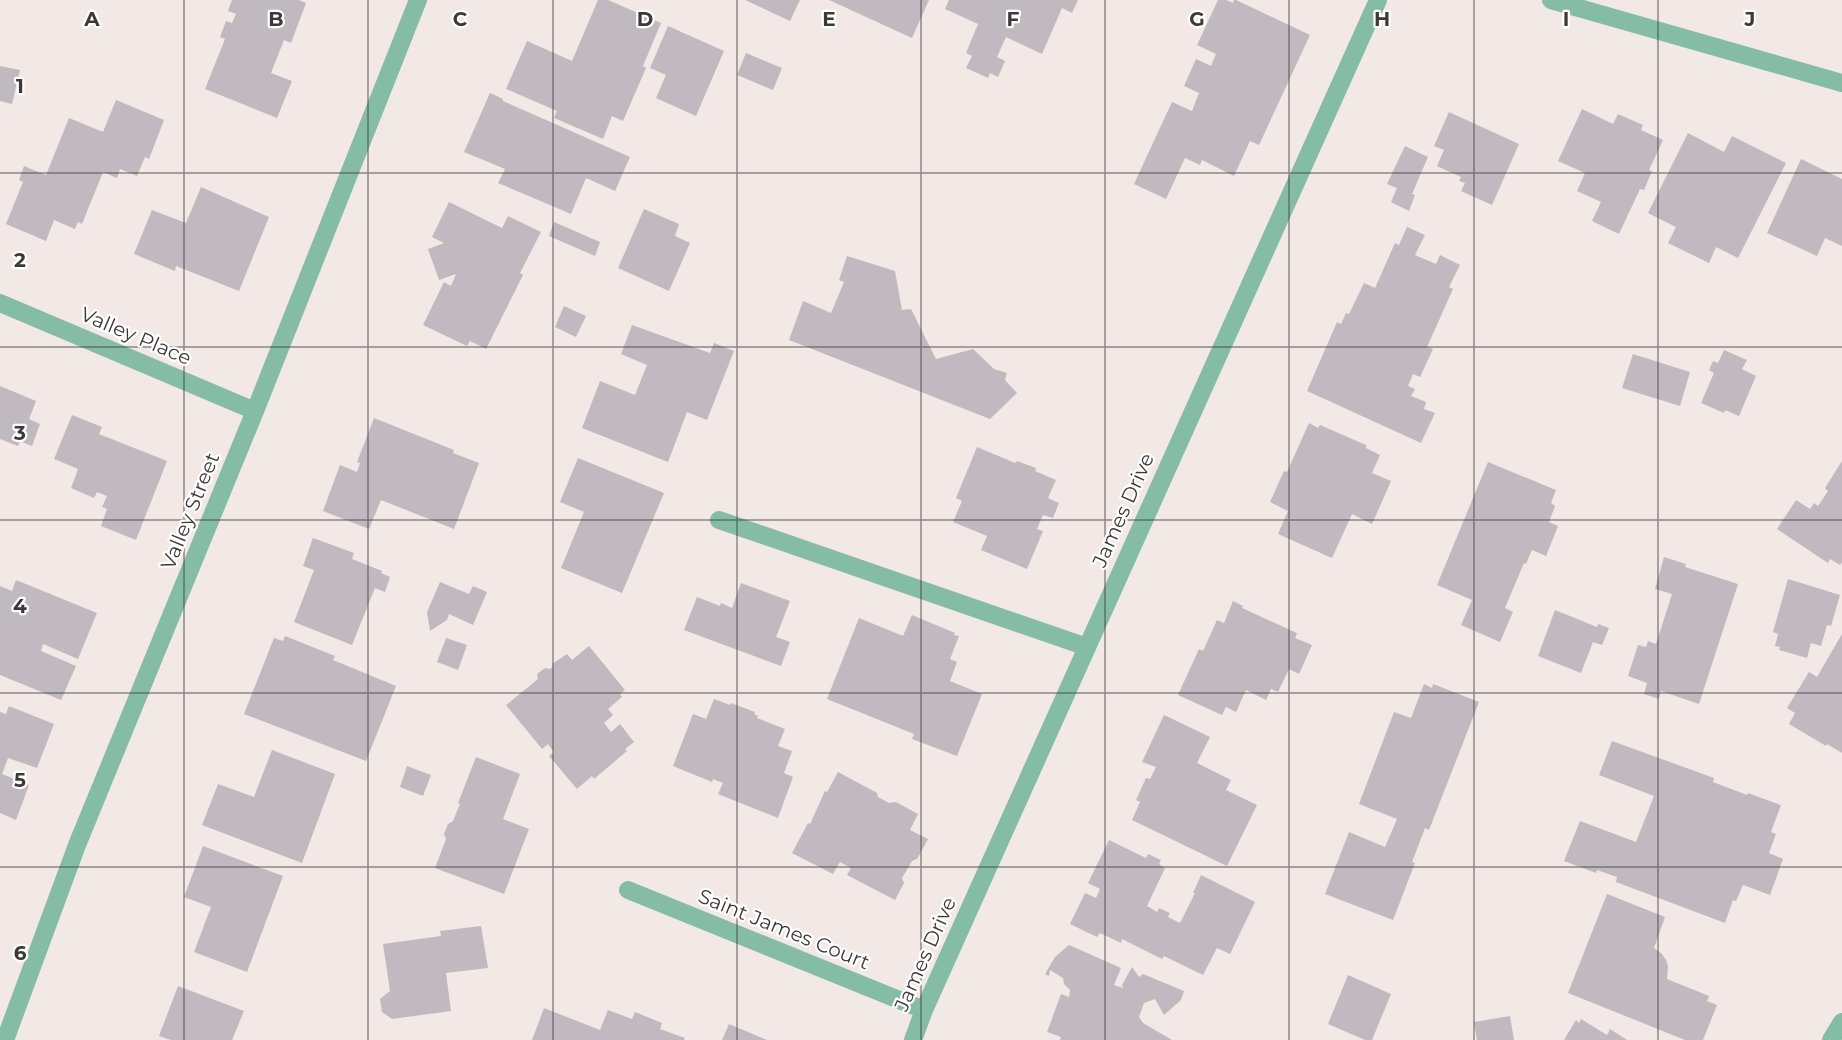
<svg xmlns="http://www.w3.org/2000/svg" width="1842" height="1040" viewBox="0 0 1842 1040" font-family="Montserrat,sans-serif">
<rect width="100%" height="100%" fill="#f2e8e5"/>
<path fill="#c0b9bf" d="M232,0h67l7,3 -15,40 -7,-3 -13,33 21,8 -15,37 -72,-29 20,-50 -5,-2 6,-16 6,2 4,-9 -8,-3z
M598,0h10l53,23 -18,43 3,2 -23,53 -11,-5 -9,23 -49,-21 3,-7 -51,-22 21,-48 45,20z
M745,0h55l-10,21z
M829,0h100l-17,38z
M949,0h129l-6,13 -10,-5 -20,46 -36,-17 -9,20 8,4 -7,16 -8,-4 -2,5 -22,-10 6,-12 -6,-3 12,-29 -33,-15z
M1218,0h8l7,3 1,-3h2l74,35 -51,110 -9,-4 -16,35 -32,-16 -2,5 -15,-7 -19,41 -32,-15 38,-82 20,9 7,-18 -15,-7 12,-27 15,7 5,-12 -19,-9z
M668,26l56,25 -28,65 -40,-18 10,-23 -16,-7z
M746,53l36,15 -9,22 -36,-15z
M0,66l20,4 -8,34 -12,-3z
M490,93l13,6v2l127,56 -15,34 -29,-13 -15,36 -73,-31 7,-14 -41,-17z
M116,100l48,20 -15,39 -4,-2 -8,19 -17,-7 -3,9 -14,-6 -21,52 -4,-2 -3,7 -21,-9 -8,21 -40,-17 17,-42 -4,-2 5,-14 22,9 23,-57 34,14z
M1582,109l31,15 5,-10 25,11 -2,5 22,10 -14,30 3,1 -8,19 -4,-1 -21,45 -27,-13 9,-19 -24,-11 8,-18 -27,-12z
M1449,112l70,32 -27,61 -31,-14 4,-8 -6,-2 2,-4 -24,-11 7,-16 -10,-4z
M1688,133l36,19 8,-16 54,27 -48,95 -22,-11 -7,16 -41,-20 8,-16 -28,-14z
M1405,146l23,11 -16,37 3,1 -6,16 -18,-9 6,-14 -10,-4z
M1801,159l41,20v67l-17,-8 -8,18 -50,-23z
M201,187l68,30 -30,74 -63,-25 -1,5 -41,-17 18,-44 34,13z
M449,202l53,26 6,-12 33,16 -21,41 3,2 -37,74 -16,-8 -3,5 -44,-21 21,-43 7,4 5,-12 -17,6 -11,-31 16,-6 -12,-6z
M644,209l35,15 -4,12 15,7 -21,48 -51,-23z
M554,222l46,20 -5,14 -46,-20z
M1407,227l18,8 -10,20 21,9 4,-9 20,10 -11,22 4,2 -26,58 6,2 -13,28 -7,-3 -5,12 7,3 -4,7 15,6 -2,7 11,4 -14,30 -114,-52 30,-69 4,2 5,-11 3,1 15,-31 11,5 20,-45 4,2z
M847,256l48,15 7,39 9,-1 25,50 37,-10 21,20 13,4 -2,7 12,13 -27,26 -201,-79 14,-39 28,12 13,-31 -5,-2z
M564,306l22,10 -10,21 -21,-10z
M632,325l78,28 4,-10 20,8 -27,69 -20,-8 -19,50 -86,-34 18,-47 35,14 12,-30 -26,-11z
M1724,350l23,10 -5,9 14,7 -17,40 -14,-6 -1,3 -23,-10 13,-30 -5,-3 4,-9 5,2z
M1633,354l57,18 -10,34 -58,-18z
M0,386l36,15 -7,18 11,5 -8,22 -12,-5 -2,5 -18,-7z
M72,415l30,12 -3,7 68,27 -31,79 -35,-14 6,-17 -5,-2 5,-11 -10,-4 -3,6 -23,-10 7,-19 -24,-10z
M374,418l80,32 -1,3 26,10 -25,66 -73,-29 -12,29 -46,-18 17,-46 17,7 3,-9 -3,-1z
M1309,423l9,5 2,-3 46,20v3l14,7 -8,18 19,8 -19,43 -20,-10 -20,44 -54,-24 10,-23 -18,-9 14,-31 3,1z
M977,447l38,16 2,-2 19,7 -1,3 21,9 -8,18 11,5 -6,15 -10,-3 -6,14 6,2 -16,38 -46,-19 6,-14 -34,-14 9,-21 -6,-3z
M578,458l86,35 -42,100 -61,-25 23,-56 -24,-10z
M1842,461v101l-2,3 -10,-6 -2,4 -51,-34 19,-29 14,9 4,-6 4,3 10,-15 -3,-3z
M1488,462l68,28 -5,13 4,3 -6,16 9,4 -12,30 -14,-6 -6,14 -2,-1 -19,45 8,4 -13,30 -39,-17 11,-25 -35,-15z
M313,538l41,15 -2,6 30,12 -1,2 9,4 -5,15 -10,-4 -23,57 -58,-23 20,-52 -11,-4z
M1664,557l22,7 -1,3 53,17 -39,120 -38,-13 -2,8 -15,-5 3,-11 -19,-7 10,-31 8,2 2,-6 8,3 16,-50 -17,-5z
M1788,579l52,16 -9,31 -4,-1 -6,21 -10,-3 -4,15 -28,-8 1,-3 -5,-1 3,-12 -5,-2z
M16,580l81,33 -19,46 -35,-15 -2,7 35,15 -15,34 -61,-25v-89l12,5z
M440,582l29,12 4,-8 14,6 -14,33 -24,-11 -2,6 -17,11 -3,-19z
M741,583l49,18 -14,36 14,5 -9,24 -97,-36 13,-33 23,9 1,-3 11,5z
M1233,601l10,5 -1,2 55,25 -2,5 17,7 -13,29 -10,-5 -11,23 -7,-3 -5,11 -20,-10 -10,22 -10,-5 -4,8 -44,-20 21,-46 4,2 14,-31 7,3z
M1555,610l42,17 1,-3 11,4 -7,17 -9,-3 -12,31 -43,-17z
M912,615l43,18 -1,2 5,1 -9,23 7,3 -7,19 32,13 -25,62 -45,-17 2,-5 -87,-35 32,-81 44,18z
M1842,634v119l-15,-9 -1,2 -37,-22 6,-11 -8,-5 22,-36 8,5z
M285,636l50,20 -2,4 63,26 -30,75 -122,-47 30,-76 9,3z
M446,638l21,7 -9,25 -21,-8z
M589,646l36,44 -5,4 2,3 -14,12 5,6 -9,8 7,9 9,-8 14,18 -9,7 2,2 -33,28 -2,-3 -15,13 -28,-33 5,-4 -6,-8 -6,5 -36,-44 32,-26 -1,-5 8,-6 5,1 3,-3 -1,-2 15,-10 5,6z
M1424,684l8,4 1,-4 46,18 -50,128 -4,-2 -13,34 3,1 -22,57 -68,-26 24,-62 36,15 12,-28 -38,-15 35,-92 17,6z
M714,699l16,6 1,-2 24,9 -1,2 4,2 -1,2 28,11 -7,17 14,5 -8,22 9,4 -15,41 -60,-24 5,-11 -10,-4 -1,3 -39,-16 20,-52 13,5z
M9,706l45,18 -17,44 -29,-10 -6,16 27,11 -13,35 -16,-7v-101l6,2z
M1164,715l46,22 -13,26 34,17 -5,10 31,15 -30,61 -95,-46 8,-18 -4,-2 10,-22 4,1 6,-12 -14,-5z
M1612,741l102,37 -1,4 34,13 1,-2 33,12 -10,27 5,2 -7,19 14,6 -13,36 -27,-10 -7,16 -3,-1 -8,23 -109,-41 1,-5 -20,-7 -1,3 -32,-12 16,-40 56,21 18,-46 -55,-21z
M272,750l63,24 -33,89 -100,-38 16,-41 36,13z
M476,757l44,17 -17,45 26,10 -25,65 -69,-26 11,-29 -2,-5 4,-10 5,-3 7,-17 -2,-1z
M407,766l24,9 -8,21 -23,-9z
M838,772l39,21 1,4 11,6 7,-1 22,12 -8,16 18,9 -11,20 -5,2 -10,17 2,5 -9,17 -48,-25 4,-7 -11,-6 -7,12 -41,-21 16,-30 2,1 15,-33 2,1z
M1109,840l37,18 2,-4 13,6 -2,4 6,4 -18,38 10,6 2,-4 11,5 -2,4 12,6 15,-30h-2l8,-18 54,27 -25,52 -13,-6 -14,27 -39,-19 -2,3 -40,-20 -1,4 -21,-10 -3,4 -27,-13 15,-31 11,5 4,-9 -12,-6z
M203,846l80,30 -36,96 -53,-20 17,-45 -27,-10z
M1607,894l58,23 -11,31 8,6 4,6 2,6 -1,13 42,17 -2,5 10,4 -14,35h-18l-117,-47z
M481,926l7,42 -42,5 5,38 -59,8 -10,-7 -2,-13 10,-8 -7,-47 58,-8 -1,-5z
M1069,945l52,23 -7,17 9,3 -1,-3 10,-18 7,10 4,-3 41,17 -3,9 -17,15 -9,-16 -11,4 -5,14 4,6 29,17h-112l1,-3 -14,-5 14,-38 8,3 1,-7 -6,-6 -1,-6 -13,-8 -1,6 -4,-2 10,-17z
M1348,975l43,19 -19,46h-7l-37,-16z
M178,986l66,25 -12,29h-61l-12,-4z
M544,1008l56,22 8,-20 24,9 3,-7 27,11 -2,6 25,9 -1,2h-152z
M1510,1016l4,24h-37l-3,-18z
M1581,1019l26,16 3,-6 17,11h-63l12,-20 3,3z
M729,1024l38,16h-45z"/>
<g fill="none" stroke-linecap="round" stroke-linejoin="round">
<path stroke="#85bca5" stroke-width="18" d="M1551,0l291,83
M0,303l255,108
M719,520l368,127
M628,890l296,120
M5,1040l72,-195 178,-434 163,-411
M913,1040l11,-30 454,-1010
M1831,1040l11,-18"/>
</g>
<path fill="none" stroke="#3d3938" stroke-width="1.5" stroke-opacity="0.55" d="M184,0v1040M368,0v1040M553,0v1040M737,0v1040M921,0v1040M1105,0v1040M1289,0v1040M1474,0v1040M1658,0v1040M0,173h1842M0,347h1842M0,520h1842M0,693h1842M0,867h1842"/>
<g text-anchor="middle" stroke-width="4.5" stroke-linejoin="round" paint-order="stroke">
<g font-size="20" fill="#3d3938" stroke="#fff">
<text transform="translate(136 336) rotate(23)" y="7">Valley Place</text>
<text transform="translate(1123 510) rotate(-66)" y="7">James Drive</text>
<text transform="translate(190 511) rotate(-68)" y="7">Valley Street</text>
<text transform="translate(784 929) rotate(22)" y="7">Saint James Court</text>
<text transform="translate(925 954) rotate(-66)" y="7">James Drive</text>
</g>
</g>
<g font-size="20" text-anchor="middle" font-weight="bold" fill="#3d3938" stroke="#fff" stroke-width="4.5" stroke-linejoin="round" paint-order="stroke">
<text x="92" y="26">A</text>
<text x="276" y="26">B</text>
<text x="460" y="26">C</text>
<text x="645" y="26">D</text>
<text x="829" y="26">E</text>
<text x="1013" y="26">F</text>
<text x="1197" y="26">G</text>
<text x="1382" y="26">H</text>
<text x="1566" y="26">I</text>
<text x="1750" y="26">J</text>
<text x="20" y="93">1</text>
<text x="20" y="267">2</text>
<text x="20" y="440">3</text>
<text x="20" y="613">4</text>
<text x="20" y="787">5</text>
<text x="20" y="960">6</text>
</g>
</svg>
